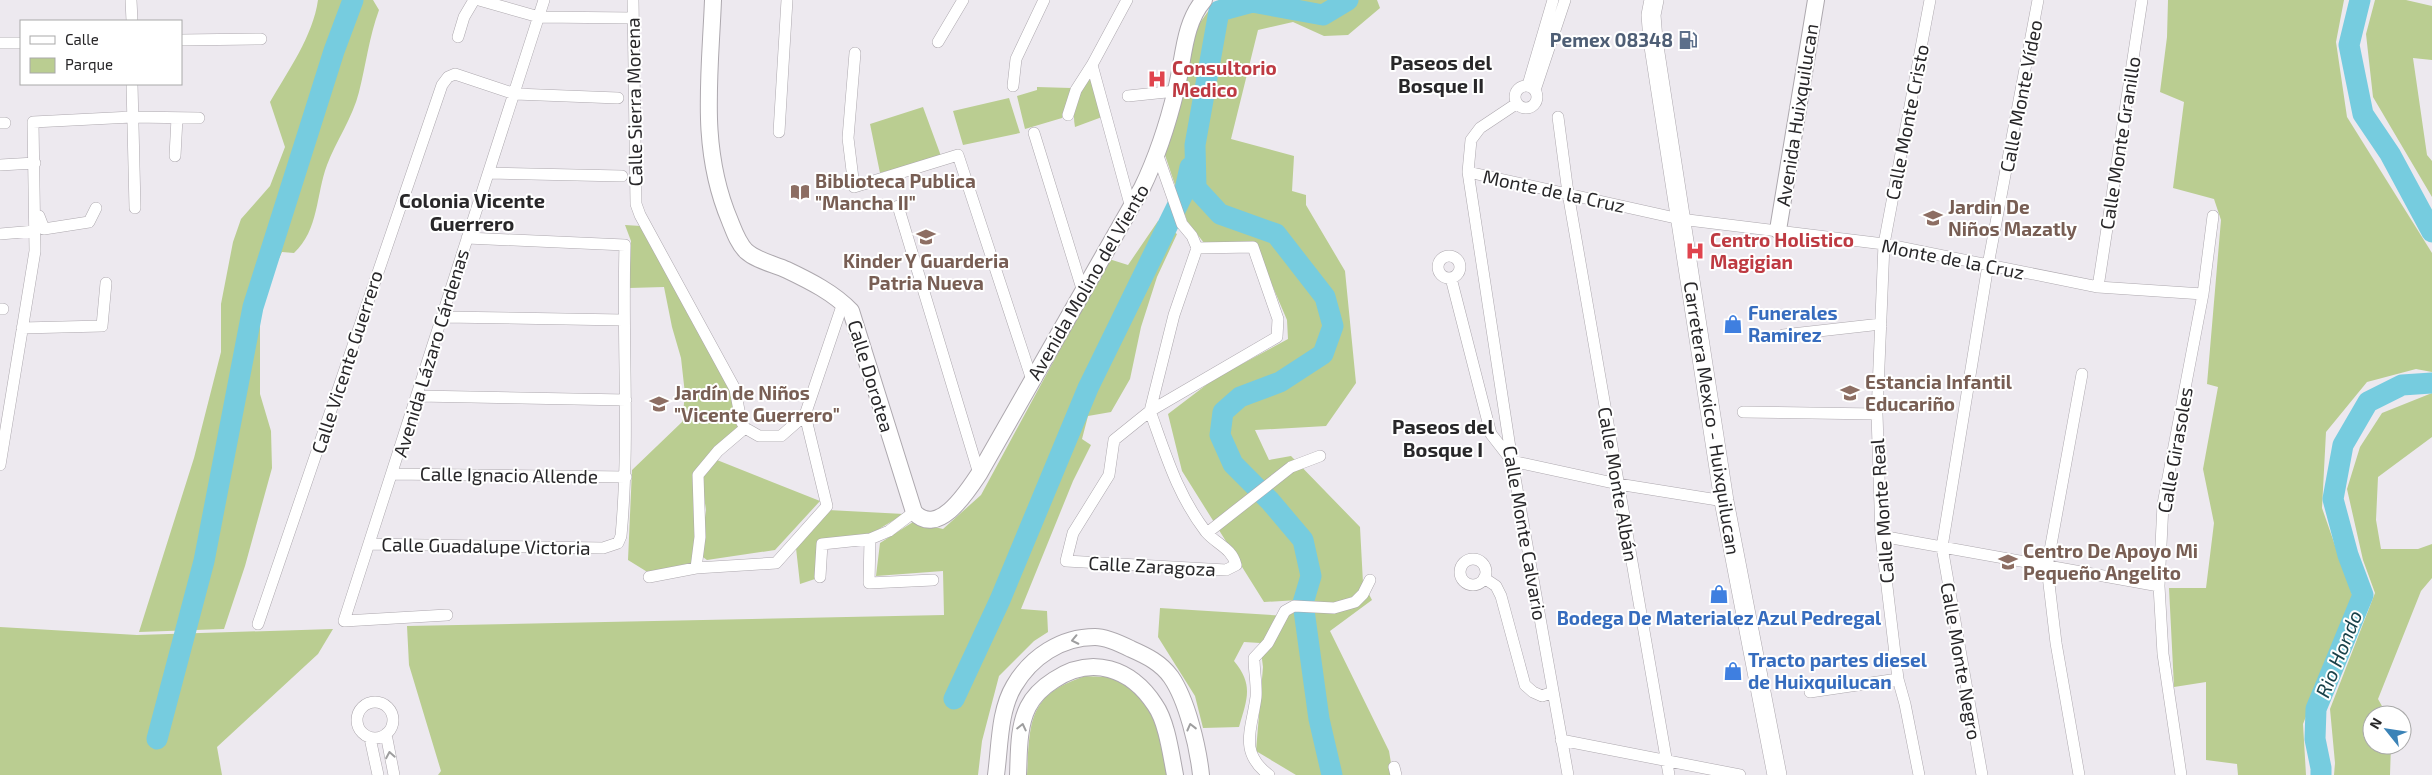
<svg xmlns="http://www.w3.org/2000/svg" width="2432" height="775" viewBox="0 0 2432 775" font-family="'Exo 2',sans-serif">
<rect width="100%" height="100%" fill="#ede9ef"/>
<path fill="#bacd91" d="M318,0h55l6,10c-10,27 -13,55 -20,82 -6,25 -23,49 -32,73 -11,29 -8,65 -33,88l-12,-1 -22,48v94l11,37 1,37 -27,98 -21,63 -85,3 55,-174 27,-106v-48l12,-62 8,-23 29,-33 15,-39 -15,-45c18,-31 43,-66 48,-102z
M1219,0h158l3,8 -32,27 -24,1 -31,-14 -35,8 -27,109 63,17 -2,35 14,4v10l39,66 11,112 -30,43 -71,4 14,30 22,-4 69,71 3,56 9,17 -42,31 59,120 4,24h-97l-40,-24 7,-84 -3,-24 -16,-1 -10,19c20,24 13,38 5,66l-36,1 -8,-32 -37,-59 2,-29 127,8 6,-3 6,-13 -35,2 -82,-131 -14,-57 46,-35 74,-40 -1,-19 -33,-77h-50l-17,-22 -22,-66 32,-128 17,-24z
M2168,0h176l-8,42 11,75 85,136v119l-16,-3 -49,13 -41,50 -4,76 31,89 -50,127 3,51h-68l-1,-11 -31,-4v-78l-32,5 -5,-99h37l8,-65 -11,-54 15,-82 -11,-3 14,-164 -7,-21 -41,-11 11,-86 -24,-10 7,-55z
M2375,0h31l26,6v54l-19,-2 14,97 5,6v36l-59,-100 -7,-63z
M1091,74l11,43 -27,10c-4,-21 4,-36 16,-53z
M1037,87l34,1 -9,30 -37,11 -8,-33 20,-6z
M1009,98l11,35 -57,12 -10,-34z
M923,107l18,49 -61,17 -10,-49z
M1158,221l19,13 -20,43 -16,50 -11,52 -19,33 -23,4 -6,23 9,6 -18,36 -52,128 26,2 1,21 -14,9 -35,35 -17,65 -4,34h-540l3,-4 -32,-106 -2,-39 537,-11 -1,-44 -67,5 4,-33 33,-21 30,7 38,-34 128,-236 19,6z
M625,225l16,1 93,168 5,34 -45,45 2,70 -4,21 -43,9 -21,-13 4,-90 50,-48 3,-28 -4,-36 -9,-31 -8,-40 -35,1 2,-47z
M2432,393v44l-54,40 -2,43 5,29h37l14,-5v34l-11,13 -43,108 9,16h-15v30h19l-1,30h-56l1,-12 -5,-54 45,-116 -12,-33 -16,-71 13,-42 22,-34z
M717,460l103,41 -45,49 -68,10 -7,-5 6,-45 -5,-33z
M828,510l76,4 -35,21 -50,7 -4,37 -15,5 -4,-36z
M0,627l137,8 196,-6 -15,25 -101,93 5,28h-222z
M1086,676c8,1 19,0 27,2 42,15 49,59 55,97h-141c3,-54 1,-81 59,-99z"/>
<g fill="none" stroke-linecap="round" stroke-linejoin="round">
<path stroke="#76ccdf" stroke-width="21" d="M2360,0l-11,45 14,69 27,40 42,78
M954,699l46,-99 88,-212 97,-198 5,-23
M157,739l47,-178 49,-254 81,-256 19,-51
M1332,775l-13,-56 -16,-116 8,-27 -8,-36 -33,-39 -37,-37 -13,-29 3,-23 17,-15 40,-15 43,-28 10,-28 -8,-29 -49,-63 -56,-20 -24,-26 -1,-43 24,-134 33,-9 71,13 25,-15
M2321,775v-7l-6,-29 1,-30 47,-114 -15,-40 -15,-56 10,-54 25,-43 34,-17 30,-2"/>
<g stroke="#ada8ae" stroke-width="12">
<path id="street" d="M131,0l1,21
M479,0l60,17 94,1
M633,0l3,204 4,11 95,174 6,32 4,7 14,8h22l24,-21 38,-112
M1127,0l-35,65 39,143
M458,37l6,-20 10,-17
M181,40l80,-1
M938,42l25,-42
M0,43h21
M855,53l-7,85 6,49 104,-32 74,225
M132,84l3,124
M1528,85l25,-85
M1515 97a11 11 0 1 1 22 0a11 11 0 1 1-22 0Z
M1013,86l3,-27 28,-59
M1535,90l30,-90
M1128,96l48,-5
M1516,104l-36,24 -9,12 -3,32 44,289 56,314
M1068,115l8,-25 16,-25
M1558,117l10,76 101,582
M0,123h5
M779,132l8,-132
M1034,133l49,159
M175,156l2,-38
M0,165l35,-2
M1468,172l212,47 204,25 214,43 105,7
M490,173l132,3
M898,206l81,268
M35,216h4l5,13 45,-7 7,-14
M0,234l35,-3
M1438 267a11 11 0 1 1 22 0a11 11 0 1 1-22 0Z
M1451,278l40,156 21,27 106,23 106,17
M2098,287l44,-287
M0,309h3
M443,317l180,3
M22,328l80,-2 4,-43
M1783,335l98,-11
M418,396l208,4
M1150,411c16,44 27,83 56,121 10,12 26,16 30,33l-10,5 -160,-9 7,-28 36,-58 5,-35 36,-29 127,-74 1,-18 -25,-72 -56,1
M1150,411l24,-96 23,-67 -5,-12 -10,-12 -25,-71
M1743,412l134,2
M0,465l35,-214 -2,-129 99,-5 67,1
M392,474l234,3
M1207,533l84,-66 29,-11
M1881,536l278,50
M870,539l-1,44 64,-3
M369,544l234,4 15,-5 3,-7c9,-97 1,-194 4,-291l-158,-7
M1460 572a13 13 0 1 1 26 0a13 13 0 1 1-26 0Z
M696,568l4,-31 -2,-62 20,-24 27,-23
M649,577l47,-9 80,-5 51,-57 -22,-91
M820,577l2,-33 48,-5 19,-8 25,-19
M1484,578l12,8 5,10 24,89 8,7 9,4 11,-4
M447,615l-103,6 200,-621
M258,624l184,-539 6,-8 7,-3 60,20 103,4
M1810,692l88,-13
M357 720a18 18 0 1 1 36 0a18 18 0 1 1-36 0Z
M386,734l8,41
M370,738l8,37
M1561,740l179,35
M1394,767l2,8
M1269,775c-31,-23 -17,-46 -13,-78 1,-12 -2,-26 -2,-39l14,-15 17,-32 9,-5 40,2 21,-6 8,-8 7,-14
M1919,775l-14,-71 -7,-25 -17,-143 -4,-122 7,-170 46,-244
M1982,775l-40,-228 46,-282 50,-265
M2079,775l-23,-132 -9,-76 35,-193
M2181,775l-18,-121 -4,-68 4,-82 40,-210 10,-78"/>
</g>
<g stroke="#ada8ae" stroke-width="18">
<path id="secondary" d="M713,0c-3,77 -14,148 17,221 4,10 8,22 16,30 11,10 28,13 41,19 23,11 47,23 64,41l63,201c24,26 53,-20 65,-38l163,-286c15,-31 26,-65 34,-98 8,-30 7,-66 28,-90
M1778,230l38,-230
M996,775c4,-29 3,-64 18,-89 17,-29 47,-49 81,-49 11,0 26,7 36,12 16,7 30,14 40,28 16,23 27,70 30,98
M1018,775c1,-22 0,-48 10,-68 6,-12 15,-20 26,-27 38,-25 77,-12 101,25 12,17 16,50 20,70"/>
</g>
<g stroke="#ada8ae" stroke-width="20">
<path id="primary" d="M1654,0l-3,15 2,25 71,461 53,274"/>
</g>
<use href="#street" stroke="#fff" stroke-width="11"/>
<use href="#secondary" stroke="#fff" stroke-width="16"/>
<use href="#primary" stroke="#fff" stroke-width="19"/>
</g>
<defs><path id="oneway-chevron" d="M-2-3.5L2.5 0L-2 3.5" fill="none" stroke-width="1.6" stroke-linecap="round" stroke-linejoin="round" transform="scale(1.25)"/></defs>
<g stroke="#9e9e9f">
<use href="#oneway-chevron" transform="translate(1075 640) rotate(168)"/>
<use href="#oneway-chevron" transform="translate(1022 727) rotate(-77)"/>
<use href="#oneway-chevron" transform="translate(1191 727) rotate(-104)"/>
<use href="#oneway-chevron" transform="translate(390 755) rotate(-100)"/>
</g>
<defs>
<g id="fuel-bare" transform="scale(1.5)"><path d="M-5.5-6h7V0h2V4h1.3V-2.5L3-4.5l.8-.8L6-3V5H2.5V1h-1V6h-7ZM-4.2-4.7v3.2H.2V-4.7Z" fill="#5c6f8a" stroke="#fff" stroke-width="2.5" paint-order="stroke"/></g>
<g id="hospital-bare" transform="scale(1.5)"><path d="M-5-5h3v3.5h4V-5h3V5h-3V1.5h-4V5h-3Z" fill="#e0444e" stroke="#fff" stroke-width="2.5" paint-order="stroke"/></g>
<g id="library-bare" transform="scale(1.5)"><path d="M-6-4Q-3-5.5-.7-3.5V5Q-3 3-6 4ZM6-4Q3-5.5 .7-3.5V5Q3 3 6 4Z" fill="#8d6e63" stroke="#fff" stroke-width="2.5" paint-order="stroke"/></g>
<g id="school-bare" transform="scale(1.5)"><path d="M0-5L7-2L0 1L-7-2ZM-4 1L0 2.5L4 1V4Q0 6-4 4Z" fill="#8d6e63" stroke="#fff" stroke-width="2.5" paint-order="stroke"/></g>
<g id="shop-bare" transform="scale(1.5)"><path d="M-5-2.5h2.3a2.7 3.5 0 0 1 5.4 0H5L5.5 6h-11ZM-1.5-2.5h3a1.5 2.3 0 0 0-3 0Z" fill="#3f7fe0" stroke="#fff" stroke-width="2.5" paint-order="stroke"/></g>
</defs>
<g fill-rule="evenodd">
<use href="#fuel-bare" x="1688" y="40"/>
<use href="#hospital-bare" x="1157" y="79"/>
<use href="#library-bare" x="800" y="192"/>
<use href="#school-bare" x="1933" y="218"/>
<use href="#school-bare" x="926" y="237"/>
<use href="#hospital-bare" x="1695" y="251"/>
<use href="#shop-bare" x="1733" y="324"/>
<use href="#school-bare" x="1850" y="393"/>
<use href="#school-bare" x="659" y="404"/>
<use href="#school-bare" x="2008" y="562"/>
<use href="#shop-bare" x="1719" y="594"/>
<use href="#shop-bare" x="1733" y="671"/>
</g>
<g text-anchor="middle" stroke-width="4" stroke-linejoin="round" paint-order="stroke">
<g font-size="19" font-weight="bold" fill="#4e5e75" stroke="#fff" text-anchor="end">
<text x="1673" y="47">Pemex 08348</text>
</g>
<g font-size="19" font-weight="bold" fill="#be3a42" stroke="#fff" text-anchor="start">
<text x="1172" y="75">Consultorio<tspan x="1172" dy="22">Medico</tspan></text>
<text x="1710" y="247">Centro Holistico<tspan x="1710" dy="22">Magigian</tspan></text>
</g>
<g font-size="19" fill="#282729" stroke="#fff">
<text transform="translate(2021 96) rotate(-79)" y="7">Calle Monte Vídeo</text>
<text transform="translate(634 102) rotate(-91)" y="7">Calle Sierra Morena</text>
<text transform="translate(1797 115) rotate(-81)" y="7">Avenida Huixquilucan</text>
<text transform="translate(1907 122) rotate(-79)" y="7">Calle Monte Cristo</text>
<text transform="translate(2120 143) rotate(-81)" y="7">Calle Monte Granillo</text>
<text transform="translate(1554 191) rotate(12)" y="7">Monte de la Cruz</text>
<text transform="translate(1953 259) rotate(11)" y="7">Monte de la Cruz</text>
<text transform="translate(1088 282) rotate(-60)" y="7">Avenida Molino del Viento</text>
<text transform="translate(431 353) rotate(-73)" y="7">Avenida Lázaro Cárdenas</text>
<text transform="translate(347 362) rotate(-72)" y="7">Calle Vicente Guerrero</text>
<text transform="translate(871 376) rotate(73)" y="7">Calle Dorotea</text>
<text transform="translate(1712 418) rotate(81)" y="7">Carretera Mexico - Huixquilucan</text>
<text transform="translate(2175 450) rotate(-80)" y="7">Calle Girasoles</text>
<text transform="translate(509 475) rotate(1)" y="7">Calle Ignacio Allende</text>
<text transform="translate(1618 484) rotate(80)" y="7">Calle Monte Albán</text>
<text transform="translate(1882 511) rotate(-94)" y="7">Calle Monte Real</text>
<text transform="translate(1525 533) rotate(80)" y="7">Calle Monte Calvario</text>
<text transform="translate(486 546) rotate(1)" y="7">Calle Guadalupe Victoria</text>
<text transform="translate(1152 566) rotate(3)" y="7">Calle Zaragoza</text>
<text transform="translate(1961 661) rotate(80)" y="7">Calle Monte Negro</text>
</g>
<g font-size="19" font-weight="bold" fill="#785e54" stroke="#fff" text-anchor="start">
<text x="815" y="188">Biblioteca Publica<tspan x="815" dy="22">"Mancha II"</tspan></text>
<text x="1948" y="214">Jardin De<tspan x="1948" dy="22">Niños Mazatly</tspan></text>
<text x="926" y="268" text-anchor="middle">Kinder Y Guarderia<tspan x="926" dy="22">Patria Nueva</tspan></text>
<text x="1865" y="389">Estancia Infantil<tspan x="1865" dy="22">Educariño</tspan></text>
<text x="674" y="400">Jardín de Niños<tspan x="674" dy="22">"Vicente Guerrero"</tspan></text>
<text x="2023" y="558">Centro De Apoyo Mi<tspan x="2023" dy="22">Pequeño Angelito</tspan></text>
</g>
<g font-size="19" font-weight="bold" fill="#366cbe" stroke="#fff" text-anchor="start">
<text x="1748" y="320">Funerales<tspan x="1748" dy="22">Ramirez</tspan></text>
<text x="1719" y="625" text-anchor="middle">Bodega De Materialez Azul Pedregal</text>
<text x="1748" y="667">Tracto partes diesel<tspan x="1748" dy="22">de Huixquilucan</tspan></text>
</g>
<g font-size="20" font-weight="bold" fill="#282729" stroke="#fff">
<text x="1441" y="70">Paseos del<tspan x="1441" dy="23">Bosque II</tspan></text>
<text x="472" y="208">Colonia Vicente<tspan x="472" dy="23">Guerrero</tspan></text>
<text x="1443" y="434">Paseos del<tspan x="1443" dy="23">Bosque I</tspan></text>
</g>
<g font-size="20" font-style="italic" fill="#1a424a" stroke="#fff">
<text transform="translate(2339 654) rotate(-68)" y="7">Rio Hondo</text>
</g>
</g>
<rect x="20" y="20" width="162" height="65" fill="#ffffff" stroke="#a9a9a9"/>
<rect x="30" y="36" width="25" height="8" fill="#ffffff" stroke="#a9a9a9"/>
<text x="65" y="45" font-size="15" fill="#282729">Calle</text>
<rect x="30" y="58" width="25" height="15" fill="#bacd91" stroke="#a9a9a9"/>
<text x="65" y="70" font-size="15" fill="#282729">Parque</text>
<g transform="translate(2387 730) rotate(300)"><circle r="24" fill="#ffffff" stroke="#a9a9a9"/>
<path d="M0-4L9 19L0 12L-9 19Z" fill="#3b83b7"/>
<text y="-8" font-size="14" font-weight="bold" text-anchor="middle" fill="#282729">N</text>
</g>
</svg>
